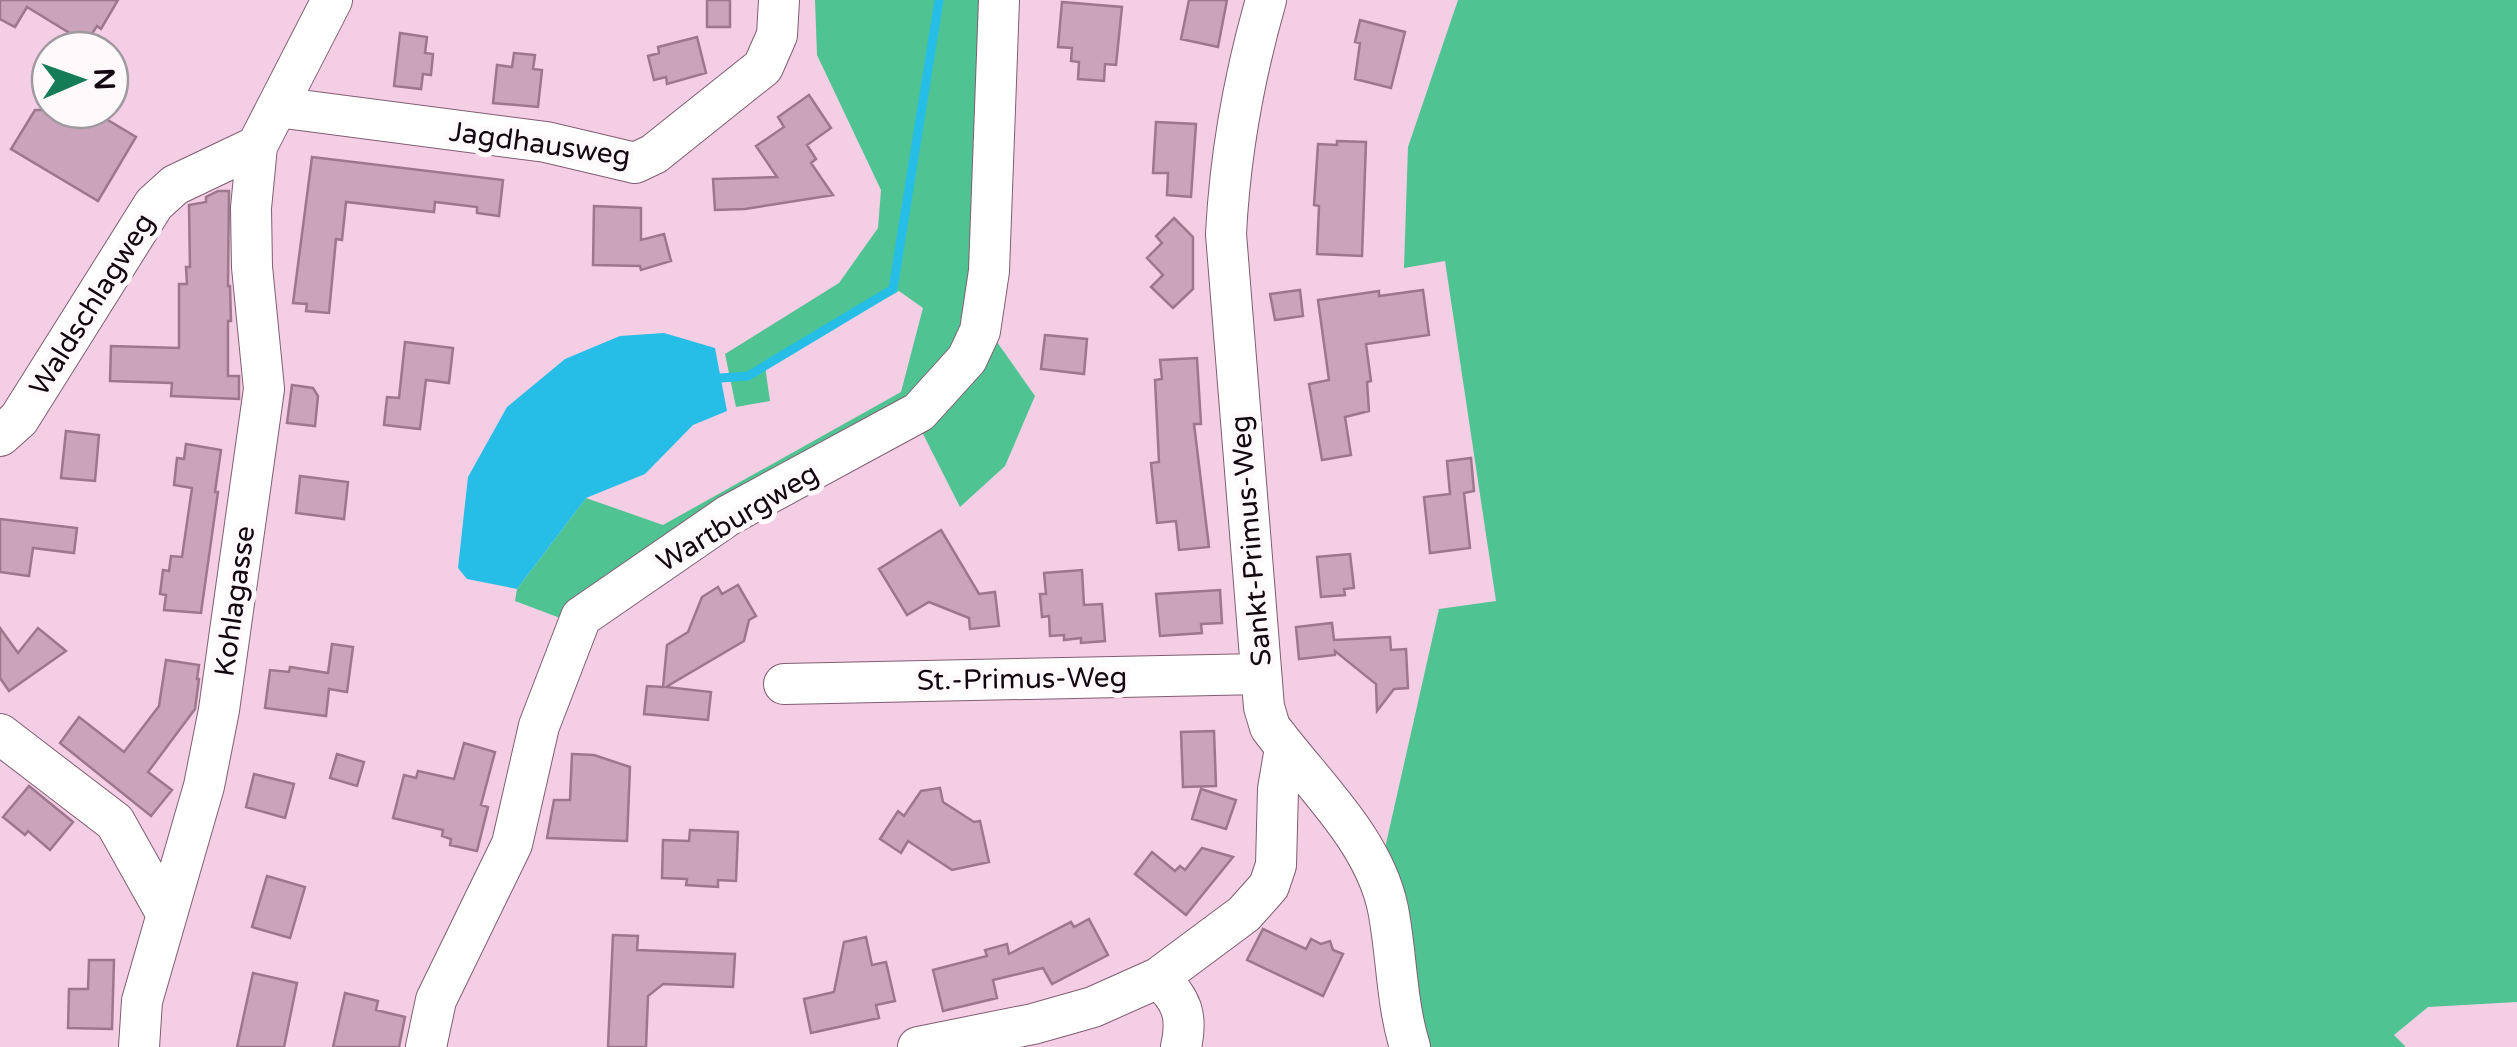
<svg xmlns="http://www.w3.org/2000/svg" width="2517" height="1047" viewBox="0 0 2517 1047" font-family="'Varela Round',sans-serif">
<rect width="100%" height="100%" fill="#f4cee4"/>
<path fill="#4fc492" d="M815,0h177l-19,308 62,88 -30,70 -45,41 -39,-77 -210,113 -119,87 -77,-29 2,-12 69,-91 77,27 238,-133 22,-84 -24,-17 -134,75 5,35 -34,6 -11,-53 114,-71 39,-55 3,-38 -64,-135z
M1458,0h1059v1002l-89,5 -34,28 12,12h-977l-46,-190 56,-248 57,-8 -51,-340 -41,7 4,-121z"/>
<path fill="#26bee7" d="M664,333l51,15 12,63 -34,14 -48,49 -59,24 -69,91 -50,-10 -9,-11 10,-91 39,-70 58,-48 55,-23z"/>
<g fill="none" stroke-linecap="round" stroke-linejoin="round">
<path stroke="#26bee7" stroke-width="9" d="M721,378l27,-2 145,-87 46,-289"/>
</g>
<path fill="#caa4ba" stroke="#9b788d" stroke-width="2.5" d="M0,0h118l-17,29 -4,-3 -11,17 -59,-36 -12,20 -15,-8z
M707,0h23v27h-23z
M1189,0h38l-9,47 -37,-8z
M1062,2l60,5 -6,58 -11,-1 -1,17 -26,-2 1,-17 -8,-1 1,-13 -14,-1z
M1360,20l45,12 -14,56 -36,-9 5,-36 -5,-1z
M400,33l27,4 -2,16 8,1 -2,21 -8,-1 -2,15 -27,-3z
M697,37l9,36 -39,11 -1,-7 -12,3 -6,-24 11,-3 -1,-6z
M514,53l21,2 -2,14 9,1 -4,37 -45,-4 4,-38 15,2z
M809,95l22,33 -24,17 9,14 -5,4 22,32 -88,14 -30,1 -2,-31 64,-2 -21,-31 28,-19 -6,-10z
M35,110h56l45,27 -38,64 -87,-52z
M1156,122l40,2 -5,73 -24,-2 1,-22h-15z
M1337,141l29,1 -4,114 -45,-2 2,-48 -5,-1 4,-61 19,1z
M312,157l191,23 -4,36 -22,-3v-6l-42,-5 -1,10 -88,-10 -4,38 -6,-1 -7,74 -23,-2 1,-7 -14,-1z
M218,191h11l-1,95h2l1,35h-3v55h11v23l-68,-3 1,-13 -62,-2 1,-35 68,2v-64h8l-1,-17h4l-1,-62 17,-3v-5z
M594,206l47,2v32l23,-6 7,27 -30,9 -1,-4 -47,-1z
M1174,218l19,19v52l-20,19 -22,-21 12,-12 -16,-17 15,-15 -6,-7z
M1300,290l3,26 -28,4 -5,-26z
M1423,290l6,45 -63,9 5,37 -4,1 2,29 -24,6 6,38 -29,5 -13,-76 20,-4 -11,-80 61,-9v5z
M1045,335l42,4 -3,35 -43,-5z
M405,342l48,6 -4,35 -23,-3 -6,49 -36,-4 3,-28 12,1z
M1197,358l4,66h-7l15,123 -30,3 -3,-29 -19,2 -6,-60 8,-1 -4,-82 7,-1 -2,-19z
M292,385l21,3 5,8 -3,30 -28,-3z
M66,431l33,4 -4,46 -34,-3z
M186,444l35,6 -6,42h3l-17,121 -37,-3 2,-15 -6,-1 3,-24 6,1 2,-15 11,1 10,-69 -18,-3 3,-27 7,1z
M1471,458l3,33 -10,2 6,55 -40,5 -6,-56 26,-3 -3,-33z
M300,476l48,6 -4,37 -48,-6z
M0,519l77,9 -3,25 -41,-5 -4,28 -29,-4z
M941,530l38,64 16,-2 4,34 -29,3 -1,-11 -40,-16 -22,13 -28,-46z
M1350,554l4,34 -10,1 1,6 -24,2 -4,-40z
M1082,570l2,35 18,-1 3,37 -24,2v-5l-17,2v-5l-14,1 -1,-20 -7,1 -2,-23h6l-2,-21z
M738,585l18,31 -7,4 -5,21 -78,46 45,5 -3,28 -64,-6 3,-28 16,1 4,-42 21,-13 14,-35 16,-10 4,7z
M1220,590l2,33 -21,1 1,9 -42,3 -4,-42z
M1332,623l2,17 56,-3 1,13 15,-1 2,39 -14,1 -17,22 -1,-27 -41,-33v4l-36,4 -3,-32z
M0,628l18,25 20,-25 28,23 -57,40 -9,-13z
M332,644l21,3 -6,45 -18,-3 -3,27 -61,-8 5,-38 19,2 1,-5 38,6z
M166,660l33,5 -2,14h2l-4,30 -47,63 24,18 -21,26 -91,-73 19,-26 45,35 35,-46z
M1214,731l2,55 -33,1 -2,-55z
M464,743l31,9 -14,53 7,2 -11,44 -27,-6 1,-6 -9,-3 1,-6 -50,-12 11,-43 12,3 2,-7 36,8z
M337,754l27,8 -7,24 -27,-8z
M572,754l22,1 36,12 -3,74 -80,-3 7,-38h16z
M254,774l40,10 -9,34 -39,-11z
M29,786l44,36 -23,28 -22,-19 -3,4 -22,-18z
M940,788l3,14 31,20 6,-1 9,41 -37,8 -44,-29 -7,12 -21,-14 18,-28 6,5 17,-25z
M1201,789l35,11 -10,29 -34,-10z
M690,830l48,2 -2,49 -18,-1v7l-32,-2 1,-6 -25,-1 1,-38 26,1z
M1202,848l31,9 -47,58 -51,-41 17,-22 23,19 5,-5 5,4z
M267,876l38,11 -15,51 -38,-11z
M1089,919l19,36 -56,29 -9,-16 -50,12 4,18 -54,13 -10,-41 54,-14 -2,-6 22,-6 2,10 62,-32 3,5z
M1263,929l43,20 5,-10 10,5 9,-3 3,9 10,4 -20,42 -76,-36z
M613,935l25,1 -1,14 98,4 -2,33 -70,-3 -15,12 -2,51h-38z
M866,937l6,28 14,-3 9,39 -19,4 3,13 -68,15 -7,-34 30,-7 10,-50z
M89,960h25l-2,69 -44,-1 1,-39h19z
M253,973l44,10 -13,64h-47z
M345,993l33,8 -2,9 29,7 -6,30h-66z"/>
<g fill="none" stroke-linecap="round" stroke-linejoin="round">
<g stroke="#7f5e72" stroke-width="42">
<path id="minor" d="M1266,0c-22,77 -36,154 -40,234l38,473 6,20c41,56 104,112 118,182 9,46 8,93 22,138
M277,107l269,35 89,21 19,-9 109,-87 14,-32 2,-35
M0,436l19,-17 135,-215 21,-19 82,-39 75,-146
M784,684l476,-10
M0,734l115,88 51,91
M1158,978c24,21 30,38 23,69
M139,1047l3,-46 62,-215 15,-76 45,-321 -12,-122 -1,-59 6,-62
M426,1047l10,-47 76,-156 27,-118 42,-109 148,-102 190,-103 48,-53 13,-28 9,-60 10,-271
M918,1047l115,-23 60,-17 65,-29 86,-64 25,-28 7,-21 2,-76 7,-41"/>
</g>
<use href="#minor" stroke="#fff" stroke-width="40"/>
</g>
<g text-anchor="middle" stroke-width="10" stroke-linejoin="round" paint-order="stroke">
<g font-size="28" fill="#140810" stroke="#fefafc">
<text transform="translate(540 143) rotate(8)" y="10">Jagdhausweg</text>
<text transform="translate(91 304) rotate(-58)" y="10">Waldschlagweg</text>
<text transform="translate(737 517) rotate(-31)" y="10">Wartburgweg</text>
<text transform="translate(1250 541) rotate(-95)" y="10">Sankt-Primus-Weg</text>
<text transform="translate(234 601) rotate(-82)" y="10">Kohlagasse</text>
<text transform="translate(1022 678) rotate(-1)" y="10">St.-Primus-Weg</text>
</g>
</g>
<g transform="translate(80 80) rotate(88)"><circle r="48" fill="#fefafc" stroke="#a0999e" stroke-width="2.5"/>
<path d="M0-8L18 38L0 25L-18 38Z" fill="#147c57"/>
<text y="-15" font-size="28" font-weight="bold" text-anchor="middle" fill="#140810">N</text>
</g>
</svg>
